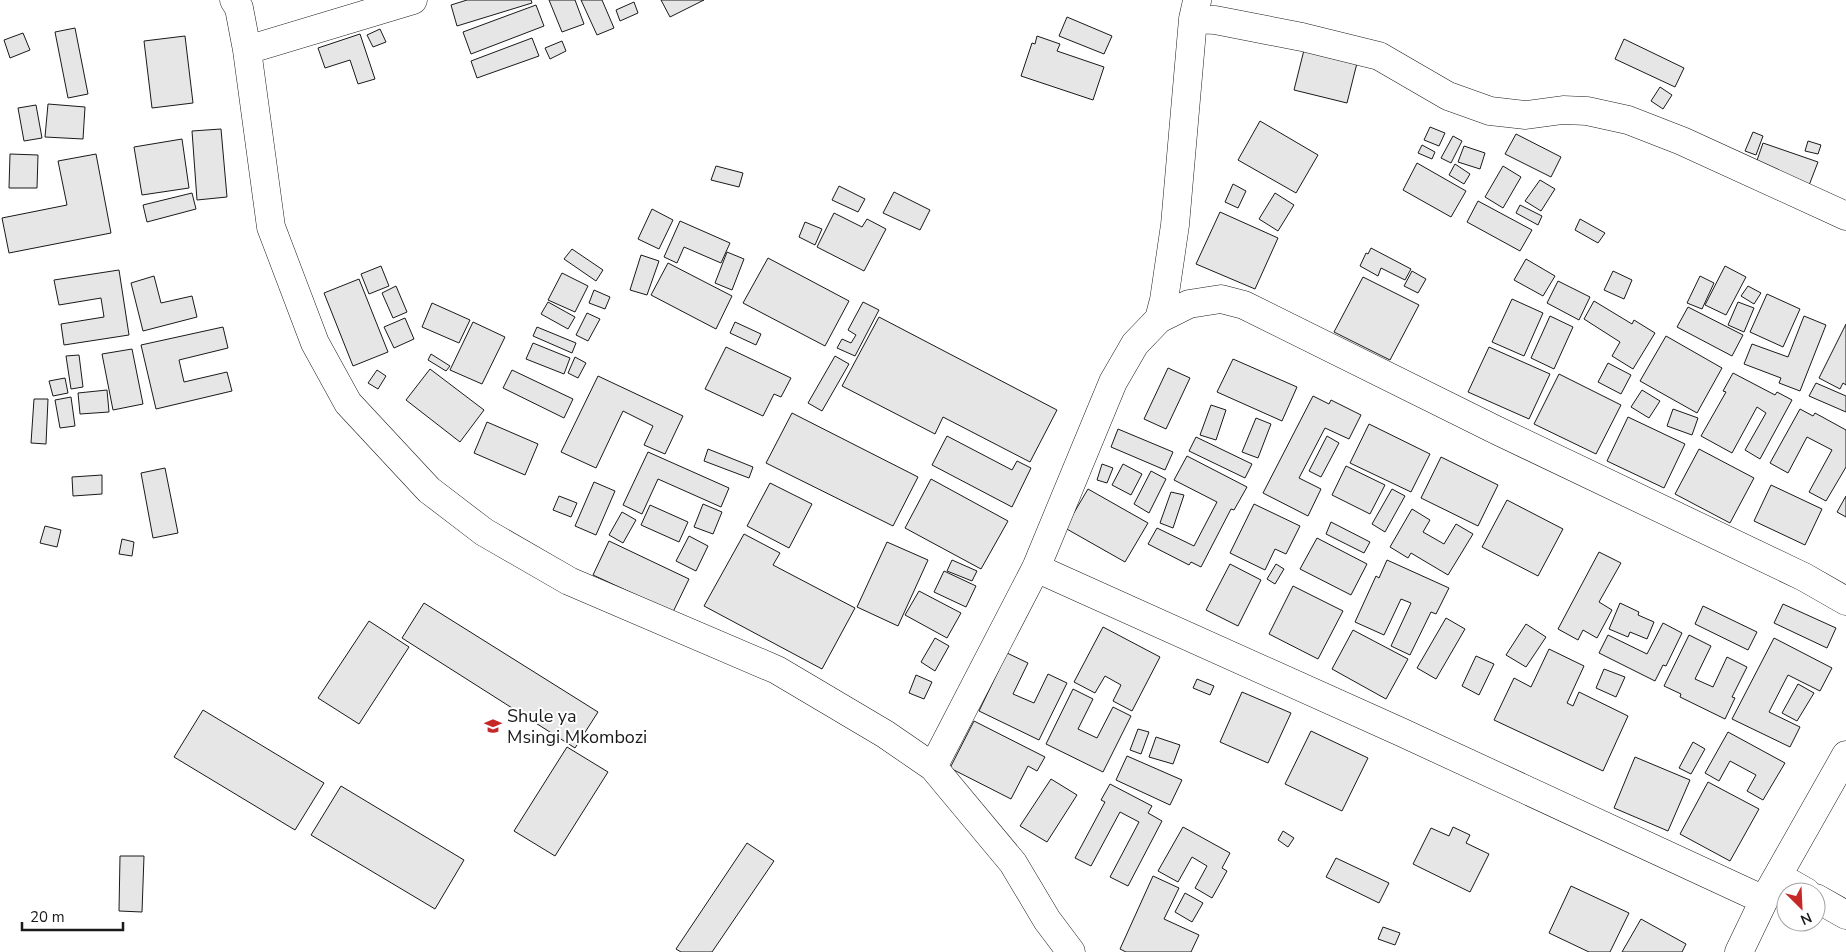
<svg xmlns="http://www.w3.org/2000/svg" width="1846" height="952" viewBox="0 0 1846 952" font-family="'Nunito Sans',sans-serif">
<rect width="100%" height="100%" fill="#fff"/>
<path fill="#e6e6e6" stroke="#1a1a1a" d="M467,0h64l1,3 -75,23 -6,-21z
M549,0h26l9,24 -22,8z
M581,0h21l12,28 -17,7z
M661,0h43l-34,17z
M634,2l4,11 -18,8 -4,-11z
M536,5l8,21 -73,28 -8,-22z
M1067,17l45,19 -8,18 -45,-18z
M75,28l13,66 -20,4 -13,-66z
M380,29l6,13 -13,5 -6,-12z
M23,33l7,17 -20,8 -6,-18z
M360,34l15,45 -17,5 -8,-24 -25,8 -7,-20z
M185,36l8,67 -41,5 -8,-67z
M1037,36l23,8 -3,7 47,16 -11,33 -72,-24 11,-33 3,1z
M532,38l7,18 -62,22 -6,-17z
M1624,39l60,29 -9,19 -60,-28z
M562,41l4,10 -16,8 -5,-11z
M1304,50l53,13 -10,40 -53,-13z
M1660,87l12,8 -9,14 -12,-8z
M48,104l37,3 -2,32 -38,-2z
M36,105l6,33 -18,3 -6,-33z
M1260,121l58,34 -22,38 -58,-33z
M1430,127l15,6 -6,13 -15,-6z
M221,129l6,68 -30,3 -5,-69z
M1753,132l10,4 -7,19 -11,-4z
M1516,134l45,23 -10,20 -46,-23z
M1453,136l9,5 -11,22 -10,-5z
M182,139l7,49 -47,7 -8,-48z
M1808,141l13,4 -3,9 -13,-3z
M1763,143l55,19 -10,26 -54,-19z
M1422,145l13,7 -3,7 -14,-6z
M1464,146l21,7 -5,16 -22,-7z
M10,154l28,1 -1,33h-28z
M96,154l15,79 -102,20 -7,-35 65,-13 -9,-44z
M1417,163l49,28 -15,26 -48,-27z
M1455,164l15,10 -6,10 -15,-9z
M716,166l27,7 -4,14 -28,-7z
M1503,166l18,11 -18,31 -18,-11z
M1540,180l15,9 -14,22 -16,-10z
M1233,184l13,7 -8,17 -13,-6z
M839,186l26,13 -7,13 -26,-12z
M894,192l36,18 -10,20 -37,-17z
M192,193l4,16 -49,13 -4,-17z
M1275,193l19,12 -16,26 -19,-12z
M1478,201l54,29 -12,21 -53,-29z
M1520,205l22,11 -4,9 -22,-12z
M652,209l21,11 -14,29 -21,-10z
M1220,212l58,26 -23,51 -59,-25z
M834,213l28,14 5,-8 19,10 -22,42 -47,-24z
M1580,219l25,14 -7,10 -23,-13z
M680,221l50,22 -9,20 -37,-16 -7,16 -13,-6z
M805,222l17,7 -7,16 -16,-8z
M1371,248l40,21 -6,11 -24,-12 -3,8 -18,-10 6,-13 2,1z
M572,249l31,21 -7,11 -32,-22z
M727,252l17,7 -12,31 -17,-7z
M641,255l18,6 -12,34 -17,-5z
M768,258l81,43 -24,45 -82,-43z
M1526,259l29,17 -12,20 -29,-16z
M668,263l64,33 -16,33 -65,-34z
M381,266l8,20 -20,8 -8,-20z
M1725,266l21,11 -20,38 -21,-10z
M119,270l10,65 -65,10 -3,-21 43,-7 -3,-19 -42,7 -5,-25z
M1412,271l14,8 -8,14 -14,-7z
M1613,271l19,9 -8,19 -20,-9z
M562,273l26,13 -13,26 -27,-12z
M154,276l7,27 31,-7 5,21 -54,14 -12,-48z
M1700,276l14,7 -12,26 -15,-6z
M1363,277l56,28 -29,55 -56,-28z
M359,279l29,73 -35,14 -29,-73z
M1558,281l32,16 -11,23 -32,-17z
M396,286l11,26 -14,6 -11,-25z
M1748,286l13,7 -7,11 -13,-8z
M594,290l16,7 -5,12 -16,-6z
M1767,294l33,15 -17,38 -33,-15z
M1512,299l31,14 -19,43 -32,-14z
M1594,301l38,23 2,-4 21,13 -22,36 -21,-13 8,-14 -36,-23z
M548,302l27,15 -7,12 -27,-15z
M863,302l16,8 -24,46 -18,-8 5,-9 9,4 5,-8 -8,-5z
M1738,302l16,6 -10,24 -16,-7z
M432,303l38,17 -11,23 -37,-16z
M1688,307l55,28 -11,21 -55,-29z
M587,313l13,6 -12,22 -12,-6z
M1550,316l23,11 -19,42 -23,-11z
M1804,316l22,9 -26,66 -21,-8 2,-5 -37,-14 8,-20 36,13z
M879,317l178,93 -27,52 -87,-45 -8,17 -93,-48z
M405,318l9,21 -20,9 -10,-21z
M473,322l32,15 -23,47 -32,-14z
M735,322l26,12 -5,11 -26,-12z
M1846,324v61l-3,-2 -3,6 -21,-11z
M223,327l5,21 -49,12 5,22 43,-10 5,19 -76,18 -15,-64z
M537,327l39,16 -4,10 -39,-17z
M1666,336l56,32 -25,45 -57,-32z
M533,343l37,15 -6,16 -38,-15z
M726,347l65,31 -10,19 -7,-3 -11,22 -58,-27z
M1489,347l61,27 -21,45 -61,-27z
M132,349l11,55 -30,6 -11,-56z
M431,354l19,12 -4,5 -18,-11z
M79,355l4,32 -12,2 -5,-33z
M835,356l14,8 -27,47 -14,-8z
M575,357l11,6 -8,15 -10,-5z
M1233,359l64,28 -15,34 -65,-29z
M1608,363l23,12 -10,19 -23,-12z
M1168,368l22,10 -24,51 -22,-10z
M430,369l54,41 -24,32 -54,-42z
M377,370l9,6 -8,13 -10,-6z
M512,370l61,29 -9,19 -61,-30z
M1733,373l42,22 2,-3 15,8 -32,59 -15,-9 21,-37 -9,-6 -25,46 -31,-17 25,-44 -3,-1z
M1559,374l62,31 -25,49 -62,-30z
M598,376l85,40 -18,38 -21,-9 9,-19 -30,-15 -27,57 -35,-16z
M65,378l3,15 -15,3 -4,-15z
M1816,383l30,13v16l-37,-16z
M107,390l2,22 -29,2 -2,-21z
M1642,390l18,11 -11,17 -18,-11z
M1313,396l16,8 2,-4 30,15 -12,24 -24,-11 -26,50 22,11 -13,27 -45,-23z
M71,397l4,29 -15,2 -5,-28z
M34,399h14l-2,45 -15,-1z
M1211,405l15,5 -10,30 -16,-5z
M1673,409l25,9 -6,17 -25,-9z
M1800,409l13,7 2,-3 31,17v37l-20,34 -17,-9 23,-42 -25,-13 -19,36 -18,-10z
M792,413l126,64 -25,49 -127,-63z
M1628,417l57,27 -21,44 -57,-27z
M1256,418l15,6 -13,34 -16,-6z
M487,422l51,22 -13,31 -51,-22z
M1369,424l61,30 -19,38 -61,-29z
M1118,429l55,23 -8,18 -54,-23z
M947,436l65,34 5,-9 14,7 -19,39 -80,-42z
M1327,436l12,7 -18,34 -12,-6z
M1196,437l56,27 -7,14 -56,-27z
M708,449l45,18 -4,11 -45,-17z
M1699,449l55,29 -24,45 -55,-29z
M648,452l81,36 -8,19 -63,-28 -16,35 -19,-9z
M1187,456l60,31 -13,23 -3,-1 -30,58 -10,-5 -2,3 -41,-21 9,-16 37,18 23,-44 -43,-22z
M1441,457l57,28 -20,41 -57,-28z
M1102,464l11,4 -6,15 -10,-3z
M1123,464l19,10 -11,21 -19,-10z
M1346,466l39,19 -15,29 -38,-19z
M165,468l13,65 -25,5 -12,-65z
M1151,471l15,8 -17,34 -15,-9z
M102,475v19l-29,2 -1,-19z
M931,479l77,42 -27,48 -76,-41z
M594,482l21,9 -19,44 -21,-9z
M770,483l42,21 -23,44 -42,-22z
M1771,485l51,24 -17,36 -51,-24z
M1088,489l60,34 -23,39 -60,-34z
M1392,489l13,7 -20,36 -13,-8z
M1171,492l13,3 -11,33 -13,-5z
M559,496l18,7 -6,14 -18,-7z
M1846,496v21l-9,-5z
M1507,500l56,29 -25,47 -56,-29z
M703,504l19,8 -9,22 -19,-7z
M1254,504l46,22 -14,28 -11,-5 -10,21 -35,-17z
M650,505l38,17 -9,20 -38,-17z
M1412,509l18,11 -7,12 21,12 12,-20 17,10 -25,41 -37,-22 -3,5 -18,-11z
M622,512l14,8 -13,23 -14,-8z
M1331,522l39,20 -6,11 -38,-19z
M45,526l16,4 -4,17 -17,-4z
M744,534l36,19 -7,12 82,43 -33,61 -118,-63z
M689,536l19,10 -12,25 -20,-10z
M1317,538l50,26 -16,31 -51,-26z
M122,539l12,3 -2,14 -13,-2z
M609,541l80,38 -16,33 -80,-37z
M887,542l41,18 -30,66 -41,-19z
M1599,552l22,11 -22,39 13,8 -15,28 -14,-8 -5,10 -20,-11z
M952,560l25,11 -5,10 -25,-10z
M1387,560l62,28 -13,26 -5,-2 -21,43 -19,-9 20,-43 -10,-4 -17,36 -29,-13 21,-46 3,2z
M1230,564l31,16 -23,46 -32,-16z
M1276,564l8,5 -9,15 -8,-5z
M944,571l32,15 -10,21 -32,-15z
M1293,586l50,25 -25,48 -49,-25z
M919,591l42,22 -14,25 -42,-23z
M424,603l174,109 -23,36 -173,-110z
M1620,603l19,9 -1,3 16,7 -7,17 -17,-7 -2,5 -19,-8z
M1783,604l53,24 -9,20 -53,-25z
M1703,606l54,26 -9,18 -53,-26z
M1446,618l19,11 -29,50 -19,-11z
M369,621l40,26 -50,77 -41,-26z
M1663,623l19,10 -16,33 -3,-1 -8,16 -56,-28 9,-18 39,19z
M1526,624l20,13 -20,30 -20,-12z
M1103,627l57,30 -28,54 -19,-10 8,-16 -16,-9 -10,17 -21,-11z
M1353,630l55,29 -22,40 -54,-30z
M1689,635l22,11 -16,33 18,8 14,-30 20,10 -15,30 3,1 -10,21 -45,-22 1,-3 -17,-8z
M935,638l14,8 -14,25 -14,-9z
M1774,638l58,30 -12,23 -32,-16 -19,37 31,15 -10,20 -58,-28z
M1549,649l35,17 -17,37 6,3 6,-14 49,24 -25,55 -109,-51 20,-42 17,9z
M1007,653l21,10 -15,31 21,9 14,-29 19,9 -28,57 -60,-29z
M1476,656l18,8 -15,31 -17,-9z
M1604,669l21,8 -9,20 -20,-9z
M916,675l16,7 -8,17 -15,-6z
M1197,679l17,7 -4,9 -17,-7z
M1798,684l16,9 -17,28 -15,-8z
M1073,689l20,10 -15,30 19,9 16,-31 18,9 -28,56 -57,-28z
M1242,692l49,21 -23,50 -48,-21z
M203,710l121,73 -29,47 -121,-73z
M974,721l71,36 -8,14 -9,-5 -17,33 -61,-31z
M1138,729l11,3 -8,22 -11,-4z
M1311,731l57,27 -26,53 -57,-27z
M1728,732l57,31 -22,37 -16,-9 9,-16 -26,-14 -11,20 -14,-8z
M1156,737l24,8 -7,19 -24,-7z
M1693,742l12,7 -14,25 -12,-6z
M567,747l41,25 -53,84 -41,-25z
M1127,756l55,24 -12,25 -54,-25z
M1635,757l55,23 -22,51 -54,-23z
M1051,779l26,16 -30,47 -27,-16z
M1708,782l51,27 -29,52 -50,-27z
M1110,784l42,22 -4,7 14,8 -34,65 -18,-9 29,-55 -19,-10 -29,54 -16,-8 30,-56 -4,-2z
M341,786l123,74 -29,49 -124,-74z
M1183,827l47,26 -8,15 5,3 -15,27 -17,-10 12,-22 -15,-9 -14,25 -20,-11z
M1453,827l17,8 -4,8 23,11 -19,38 -57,-28 18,-36 18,8z
M1283,831l11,7 -6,9 -10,-7z
M747,843l27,18 -62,91h-31l-5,-3z
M120,856h24l-2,56 -23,-1z
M1336,858l53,25 -10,20 -53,-26z
M1153,876l26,12 -15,31 35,16 -8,17h-65l-6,-3z
M1571,886l58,27 -19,39h-21l-40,-19z
M1185,893l18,10 -11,19 -17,-10z
M1641,919l45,25 -4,8h-60z
M1383,927l17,6 -5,12 -17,-6z"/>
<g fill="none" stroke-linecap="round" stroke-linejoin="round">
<g stroke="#1a1a1a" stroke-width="29">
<path id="minor" d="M234,0l5,8 8,42 24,177 44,116 33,60 81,87 55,42 85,49 208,89 108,64 48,33 80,96 34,57 24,32
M1193,19l22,1 87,17 77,19 69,40 42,15 36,4 37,-5 24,1 41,9 54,21 164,75
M247,50l166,-50
M1159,319l5,-19 11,-75 18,-206 4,-18
M1036,568l365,164 363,168
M933,767l103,-199 77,-186 22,-38 24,-25 30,-15 32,-5 23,6 252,125 308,147 42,24
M1778,876l28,16
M1816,898l30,17
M1739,952l25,-52 82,-145"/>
</g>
<use href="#minor" stroke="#fff" stroke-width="28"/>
</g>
<defs>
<g id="school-bare" transform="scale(1.35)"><path d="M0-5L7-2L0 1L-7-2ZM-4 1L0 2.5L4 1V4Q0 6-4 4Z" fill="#c62828" stroke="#fff" stroke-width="2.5" paint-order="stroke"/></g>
</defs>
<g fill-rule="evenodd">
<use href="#school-bare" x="493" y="726"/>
</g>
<g text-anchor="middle" stroke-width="4" stroke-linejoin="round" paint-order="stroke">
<g font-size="18" fill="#1a1a1a" stroke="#fff" text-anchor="start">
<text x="507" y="722">Shule ya<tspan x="507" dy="21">Msingi Mkombozi</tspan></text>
</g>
</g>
<g transform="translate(1801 907) rotate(156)"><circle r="24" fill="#ffffff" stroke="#a3a3a3"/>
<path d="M0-4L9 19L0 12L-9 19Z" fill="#c62828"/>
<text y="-8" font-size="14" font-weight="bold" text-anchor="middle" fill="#1a1a1a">N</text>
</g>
<path d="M22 922v8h101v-8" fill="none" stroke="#1a1a1a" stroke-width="2.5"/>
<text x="30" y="922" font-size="15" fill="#1a1a1a" stroke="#ffffff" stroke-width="4" paint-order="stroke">20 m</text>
</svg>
